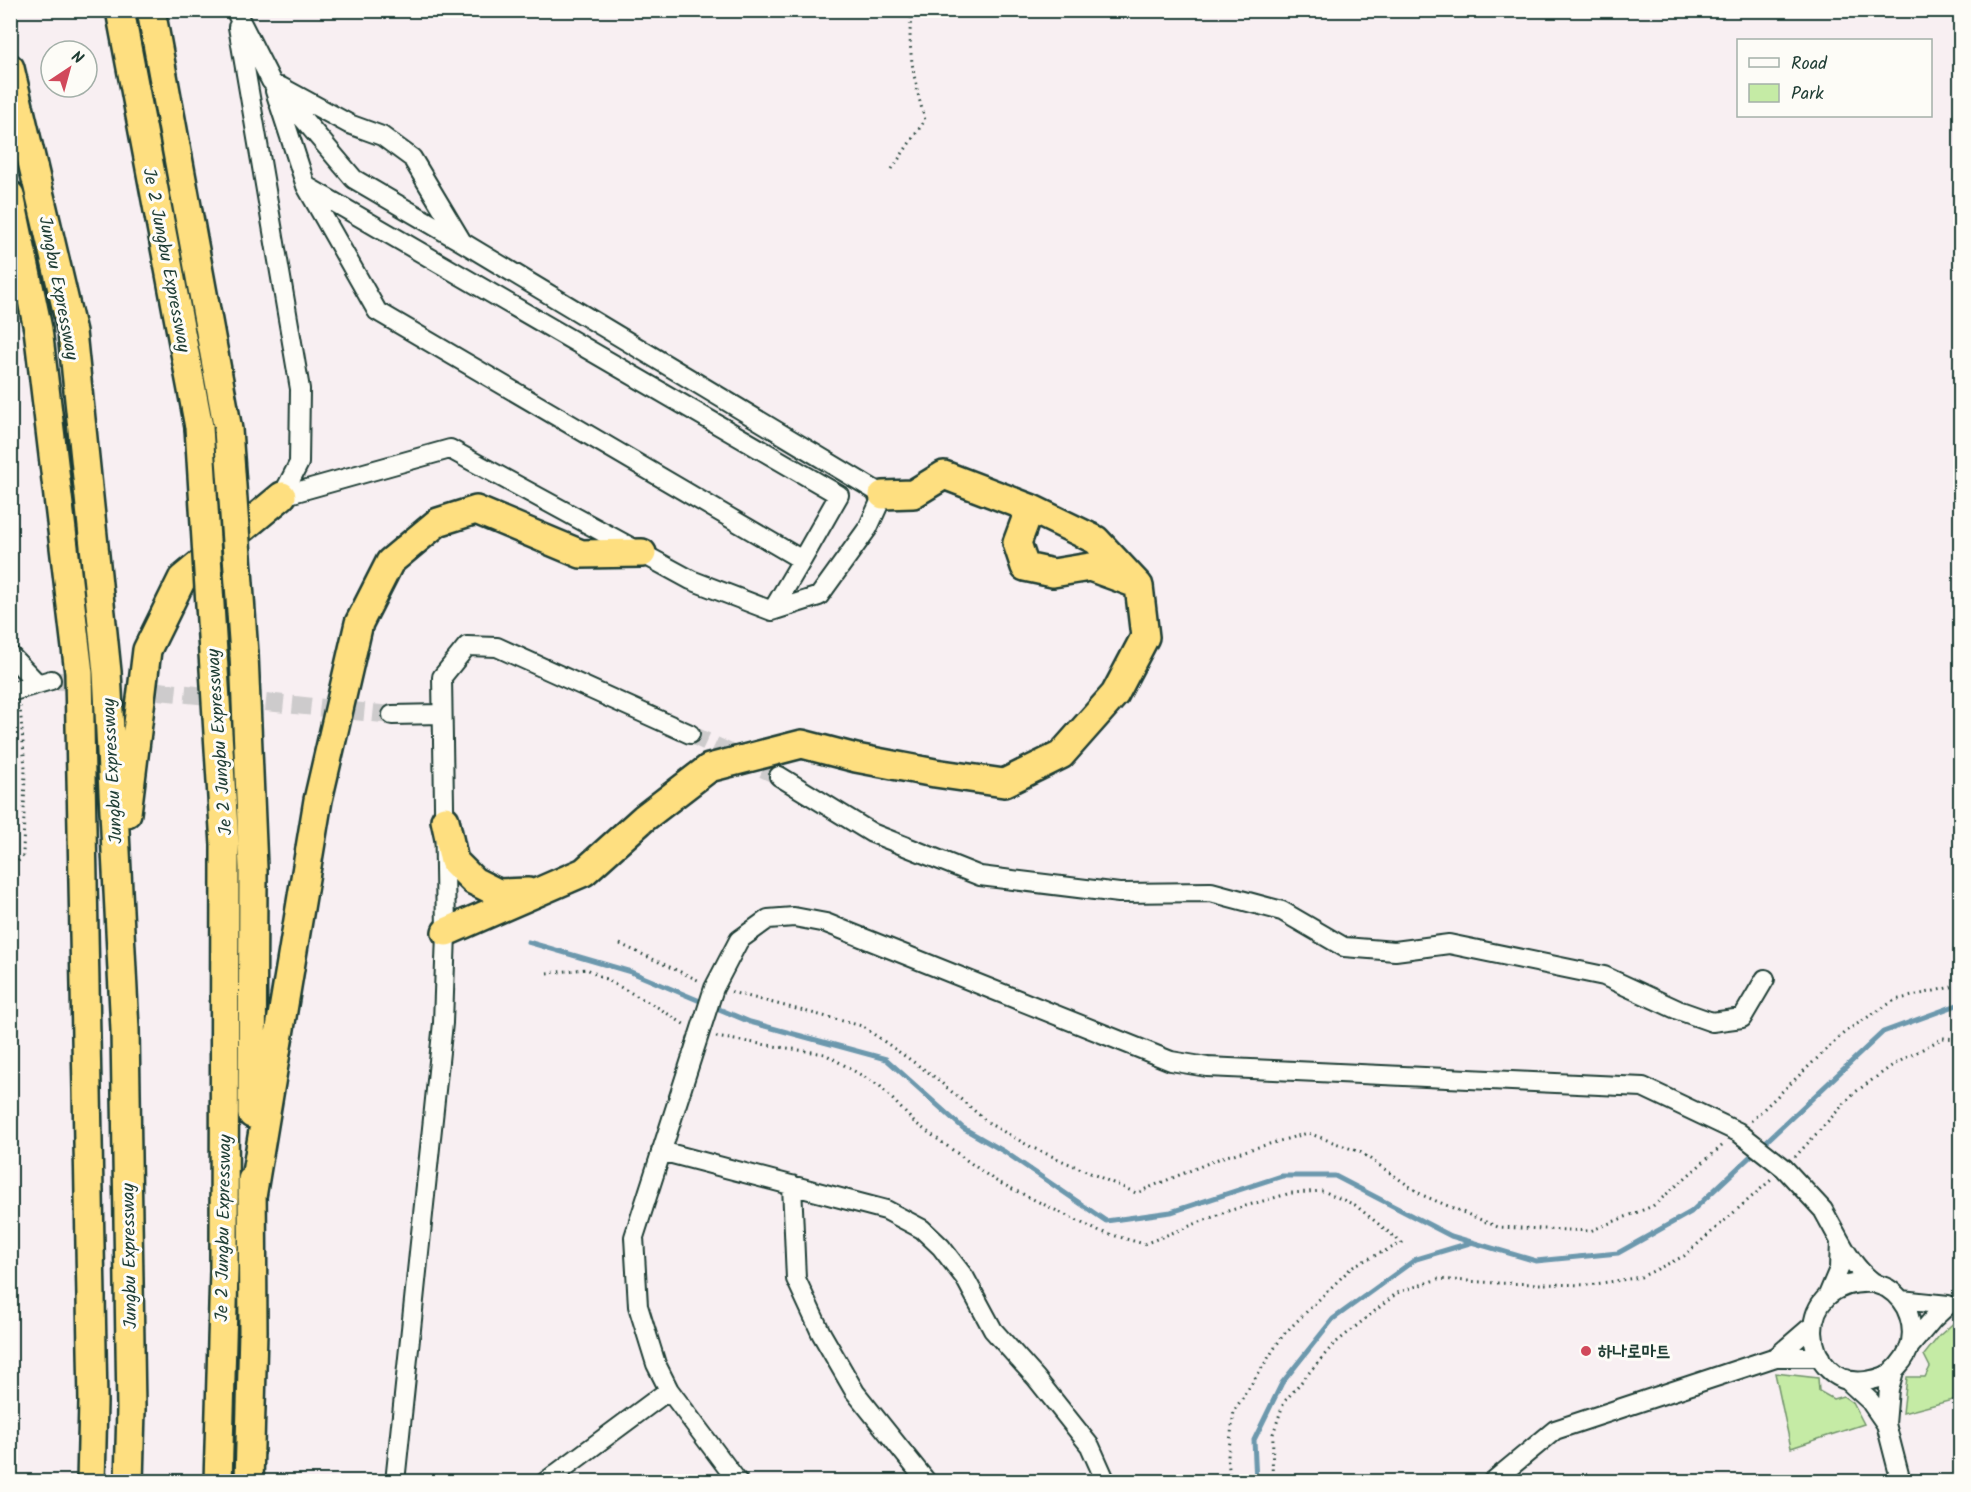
<svg xmlns="http://www.w3.org/2000/svg" width="1971" height="1492" viewBox="0 0 1971 1492" font-family="Kalam,'Poor Story',sans-serif">
<rect width="100%" height="100%" fill="#f8eff2"/>
<filter id="ink" filterUnits="userSpaceOnUse"><feTurbulence type="fractalNoise" baseFrequency=".0167" numOctaves="2"/><feDisplacementMap in="SourceGraphic" scale="12" xChannelSelector="R" yChannelSelector="G"/><feConvolveMatrix kernelMatrix="1 2 1 2 8 2 1 2 1" color-interpolation-filters="sRGB"/></filter>
<g filter="url(#ink)">
<path fill="#c5eba5" stroke="#72946c" stroke-width="1.5" d="M1957,1320l3,12v66l-57,15 4,-36h18l5,-10 -6,-12 15,-19z
M1775,1373l43,5 1,13 14,8 10,-3 10,7 11,21 -73,24z"/>
<g fill="none" stroke-linecap="round" stroke-linejoin="round">
<path stroke="#6c98ad" stroke-width="5" d="M528,942l103,30 119,50 136,37 77,69 42,24 101,69 65,-9 111,-36h53l116,60 85,25 82,-8 73,-41 192,-180 77,-28
M1256,1482l-2,-42 28,-57 51,-64 83,-60 57,-17"/>
<path stroke="#cdcbcc" stroke-width="18" stroke-dasharray="18 9" stroke-linecap="butt" d="M51,680l341,35
M690,734l89,42"/>
<g stroke="#1f3d34" stroke-width="22">
<path id="minor" d="M235,10l36,71 83,98 108,63 421,253 -15,33 -49,68 -47,15 -81,-31 -241,-131 -168,47
M238,27l62,362 -1,74 -17,33
M281,87l68,37 33,12 30,22 49,82
M275,91l31,95 71,125 425,249 -30,51
M308,187l531,308 -37,65
M10,655l28,29
M10,692l41,-12
M392,715l49,-1
M779,776l93,57 108,43 139,17 92,-1 71,19 62,36 51,4 54,-7 155,32 74,34 34,12 30,-4 23,-39
M661,1151l225,59 36,19 19,18 24,31 28,52 43,48 54,68 16,36
M792,1185l4,94 25,54 34,59 72,90
M1828,1295l11,-26 1,-28c8,15 20,32 34,42 4,2 9,3 13,5 10,6 19,17 22,28 6,18 2,36 -11,50 -8,10 -19,13 -32,15 -64,9 -80,-105 9,-98
M1901,1300l47,5 -15,14 -22,26
M1813,1325l-37,32h44
M1846,1379l24,22 16,23 3,-35 5,-18
M1886,1424l15,58
M395,1482l48,-459 3,-91 -4,-255 25,-31 30,1 193,87
M545,1482l124,-92
M738,1482l-69,-92 -13,-26 -18,-58 -4,-69 80,-249 25,-48 29,-21 26,-2 32,6 345,138 36,6 436,20 95,45 46,36 39,42 17,31
M1492,1482l63,-52 221,-73"/>
</g>
<g stroke="#1f3d34" stroke-width="32">
<path id="highway" d="M120,10l79,417
M151,10l77,420
M10,68l62,264 35,340 18,358 6,379 -2,73
M10,195l28,134 41,344 14,729 -2,80
M1030,508l-13,35 8,24 28,6 37,-6 41,15
M213,653l12,192 -1,425 -6,212
M244,654l9,214 -1,246
M127,813l20,-163 35,-71 100,-83
M445,820l9,41 20,20 24,12 30,-1
M446,932l138,-60 60,-54 65,-50 93,-24 54,14 79,15 69,10 57,-28 54,-61 30,-57 -6,-51 -43,-46 -66,-32 -86,-33 -31,19 -30,1
M252,1197l66,-397 41,-177 31,-61 48,-40 38,-12 105,44 61,-1
M249,1482l4,-151 -1,-151"/>
</g>
<path stroke="#1f3d34" stroke-width="3" stroke-dasharray="1.5 4.5" stroke-linecap="butt" d="M892,169l33,-49c-10,-35 -19,-73 -13,-110
M10,870l13,-14 2,-88 -5,-62
M620,944l80,37
M547,973l40,-4 72,39 26,17
M731,992l131,34 70,49 58,49 41,23 105,46 87,-36 85,-24 52,19 62,43 76,32 92,4 63,-25 70,-61
M716,1037l109,17 55,32 34,36 80,58 104,51 46,13 84,-33 63,-18 32,-2 32,14 47,38 -49,23 -70,69 -49,76 -6,45 2,26
M1751,1121l95,-90 49,-31 65,-15
M1795,1157l59,-64 39,-28 50,-27 17,1
M1272,1482l1,-48 11,-32 49,-57 64,-52 41,-14 58,4 93,2 52,-8 43,-21 87,-76"/>
<use href="#minor" stroke="#fdfcf7" stroke-width="18"/>
<use href="#highway" stroke="#fedf80" stroke-width="27"/>
<g stroke="#1f3d34" stroke-width="32" stroke-linecap="butt">
<path id="highway-bridge" d="M199,427l14,226
M228,430l16,224"/>
</g>
<use href="#highway-bridge" stroke="#fedf80" stroke-width="27"/>
</g>
</g>
<circle fill="#d1495b" stroke="#fdfcf7" stroke-width="2" cx="1586" cy="1351" r="6"/>
<g text-anchor="middle" stroke-width="6" stroke-linejoin="round" paint-order="stroke">
<g font-size="18" fill="#1f3d34" stroke="#fdfcf7">
<text transform="translate(167 260) rotate(79)" y="6">Je 2 Jungbu Expressway</text>
<text transform="translate(59 288) rotate(79)" y="6">Jungbu Expressway</text>
<text transform="translate(219 742) rotate(-94)" y="6">Je 2 Jungbu Expressway</text>
<text transform="translate(112 771) rotate(-93)" y="6">Jungbu Expressway</text>
<text transform="translate(223 1228) rotate(-89)" y="6">Je 2 Jungbu Expressway</text>
<text transform="translate(129 1256) rotate(-91)" y="6">Jungbu Expressway</text>
</g>
<g font-size="18" font-weight="bold" fill="#1f3d34" stroke="#fdfcf7" text-anchor="start">
<text x="1598" y="1357">하나로마트</text>
</g>
</g>
<rect width="1971" height="1492" fill="none" stroke="#fdfcf7" stroke-width="36"/>
<rect x="18" y="18" width="1935" height="1456" fill="none" stroke="#1f3d34" stroke-width="2" filter="url(#ink)"/>
<rect x="1737" y="39" width="195" height="78" fill="#fdfcf7" stroke="#a4b0a9" stroke-width="1.5"/>
<rect x="1749" y="58" width="30" height="9" fill="#fdfcf7" stroke="#a4b0a9" stroke-width="1.5"/>
<text x="1791" y="69" font-size="18" fill="#1f3d34">Road</text>
<rect x="1749" y="84" width="30" height="18" fill="#c5eba5" stroke="#a4b0a9" stroke-width="1.5"/>
<text x="1791" y="99" font-size="18" fill="#1f3d34">Park</text>
<g transform="translate(69 69) rotate(36)"><circle r="28" fill="#fdfcf7" stroke="#a4b0a9" stroke-width="1.5"/>
<path d="M0-4.5L10 22L0 15L-10 22Z" fill="#d1495b"/>
<text y="-9" font-size="16" font-weight="bold" text-anchor="middle" fill="#1f3d34">N</text>
</g>
</svg>
